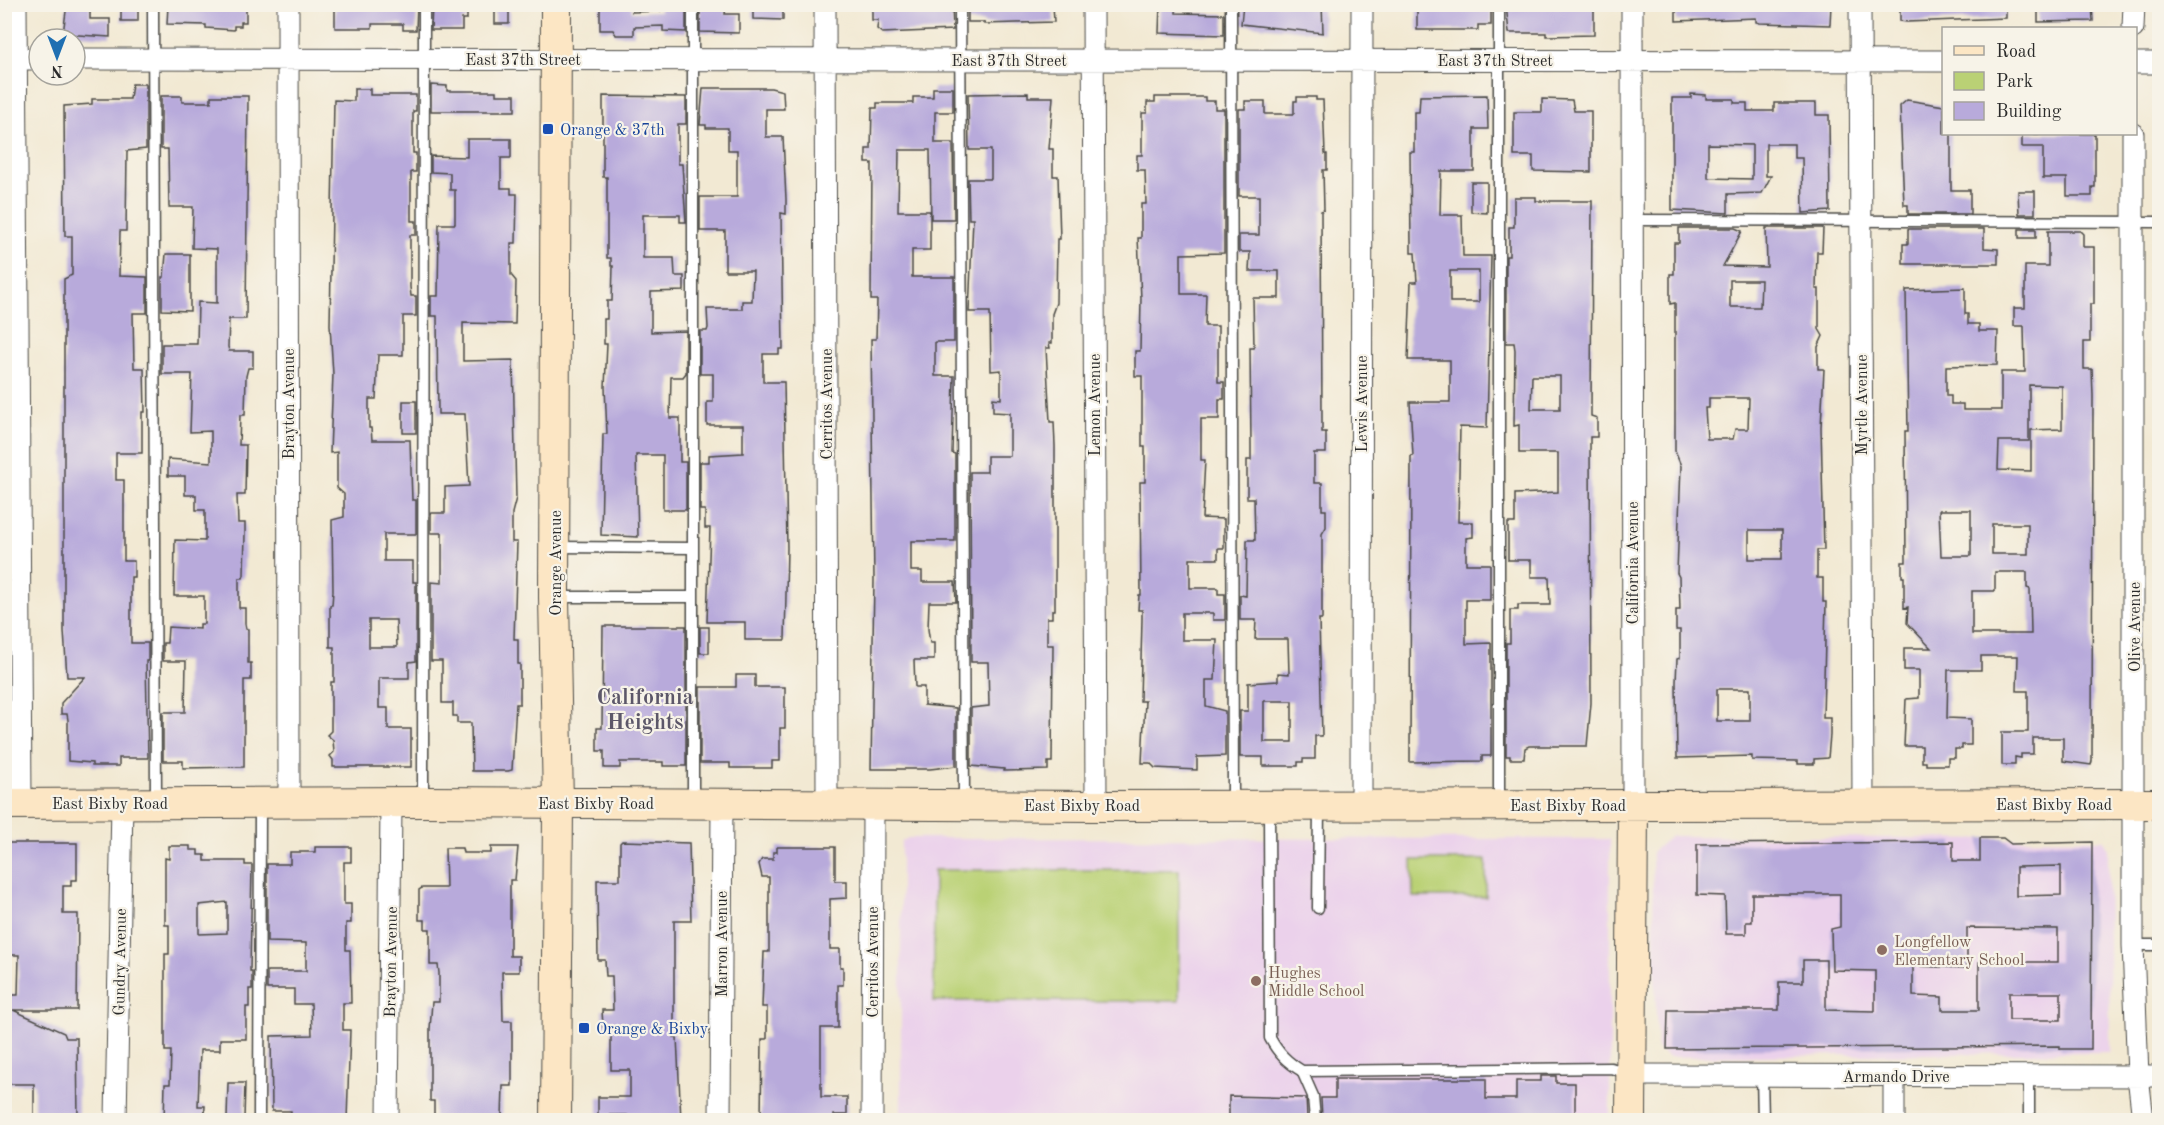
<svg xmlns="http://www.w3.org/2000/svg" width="2164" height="1125" viewBox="0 0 2164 1125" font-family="'Old Standard TT',serif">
<rect width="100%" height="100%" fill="#f7f3e8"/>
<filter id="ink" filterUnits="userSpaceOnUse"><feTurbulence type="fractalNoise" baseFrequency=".0167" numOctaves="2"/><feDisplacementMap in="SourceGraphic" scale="12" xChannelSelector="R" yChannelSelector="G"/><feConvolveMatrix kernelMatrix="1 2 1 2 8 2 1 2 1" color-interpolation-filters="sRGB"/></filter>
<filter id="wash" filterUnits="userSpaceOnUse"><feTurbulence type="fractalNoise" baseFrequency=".008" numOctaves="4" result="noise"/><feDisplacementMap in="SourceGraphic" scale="24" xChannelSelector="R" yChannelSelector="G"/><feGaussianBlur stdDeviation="1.35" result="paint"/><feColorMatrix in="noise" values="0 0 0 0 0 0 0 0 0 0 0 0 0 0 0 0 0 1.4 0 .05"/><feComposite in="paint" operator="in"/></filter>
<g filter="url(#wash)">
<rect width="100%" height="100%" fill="#f2e9d3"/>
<path fill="#ebd1eb" d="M1671,836l433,4 4,9 2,203 -442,5 -11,-9 -5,-196z
M908,838l702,1v281h-709v-278z"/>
<path fill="#bad175" stroke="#727e50" stroke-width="1.5" d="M1412,860h74v37h-73z
M934,870h245v131h-245z"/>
<g id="blocks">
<path fill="#b8aadb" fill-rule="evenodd" d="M67,4h23v15h20v18l-47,-3z
M121,4h17v17h-17z
M335,4h82l-1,26h-13v-6h-31v4h-37z
M432,4h35v15h-5v11h-31z
M495,4h14v20h-14z
M600,4h31l1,8 28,-1v-7h26v28l-23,-1v-5l-29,1v8h-18l-3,-5h-13z
M700,4h26l-1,10h14v19l-39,-1z
M753,4h30v16l-30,-1z
M872,4h80l1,26 -71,3 -5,-4 1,-9h-6z
M968,4h85l1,18 -70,2v-2h-16z
M1160,4h16v9l48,1v21l-65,-2z
M1243,4h79l1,29 -82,-9z
M1417,4h74v21h-13v5h-61z
M1506,4h88v31l-48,1v-3h-37z
M1676,4h155l-1,21 -70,-2 -4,-1v-4l-80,3z
M1900,4h106v14l-99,4 -7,-1z
M2038,4h54l1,17 -55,1z
M168,5h78v17h-5v4h-7v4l-28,-2v-3l-39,-1z
M132,84h14v65l-19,2 -1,80h-6l-1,45 28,1v36h-14l1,55h10l1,44h-3v41h-26v27h8v81h10v16h-3v66h17v18h-2l2,97h-29v8h-27v-3l-24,-2v-41l-1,-6h-6v-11l24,-26h-18l-3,-46v-352l8,-4v-39h-7l-1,-130 28,-2v-5h38z
M431,85l16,1v5h49v4h19v16h-84z
M703,88h68l12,3 1,18h-18v28h17l3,62v15l-5,-1 2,136h-4v5h-16v28h21l3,166 -2,92h-40v-18h-38l3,-94h-5v-18h-5v-48h9v-7l34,-2v-28h-36v-23h6v-28h-13v-43h7l1,-3 -1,-19h35v-8h10l1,-30h-28v-40h-25v-34h37v-47h-9v-22h-22v-3h-6z
M933,88h20v24h-18v31h18l1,76h-23l-1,-69h-31l-1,61h32v39h-18v27h42v65h-19v34h19l-2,77 3,1v87h-44v30h11v11h33l1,20h-27l-1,27 2,14h4v17h-20l1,27h9v18l32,3v58l-26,3h-59l3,-189 -3,-241h5l1,-39h-6l1,-137h-6v-14h5l1,-41h5v-5h36v-6h20z
M354,89h16v6h46v16h-3v42h3v19h-5v49h5v14h-6v52l1,9h5v20h-13v39h-25l-2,44h-7v29h2l1,12h38l2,60h4v34h-32v27h29v21h3v79l-7,1v16h-30v30h9v21h23v38h-78v-7l-3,-4 4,-4 -1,-12 -6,-5 4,-4v-49h3v-35h-4v-42h2l1,-14 -1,-71 12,-3v-23l-7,-6v-36l-7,1 3,-79 -3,-49 4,-225 20,1zM369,620h27l1,27h-28z
M1028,93v4h25l-4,52h4v27h5l2,63h-3l-1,64 -4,11v29h-3l1,5h-4l4,74h4l1,24v164h-3v8h-5v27h6l-1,117h-4v8l-44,1v-2l-33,-3v-58l18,-2 -1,-44h-17l-1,-190h17v-16h23v-43l-17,-1v-14l8,1v-29l-10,1 -1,-59h-21l4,-93h-4l-1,-40h23v-29h-22l-1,-56z
M1691,94l15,1v4h28v4h13v8h27v-8h42v12h13l1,96 -27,2 -1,-55h-8v-14h-28v32h5l-9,17 -34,1v19l-56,-3v-112h19zM1708,144l44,1v34l-44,-1z
M1487,95l1,34h-14v42h-33l-1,44h22l1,41h28l-4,172 -27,-1 -2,95h15v15l-7,1v26h24v36h-24v44l25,-1v113h-9v5l-72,1 1,-306h2l-3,-54h40v-42h-42l3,-78h6l-2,-29h-4v-7l-1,-94h4v-40h5l1,-16zM1450,271h29v31h-29z
M161,96h21v6h29v-6h37l-2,223h-17l-1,28 1,4h24v17h-5l-2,8 -1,39h-5l-1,30h7l-1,50h-8l1,28h7v10l-1,42 -1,3h-4v30h6v16l1,5h2v34h3v17h-7v87l-61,1v-7h-20v-49h22l1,-51h-23v-18h4l1,-16 32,2v-5h4v-28h-30l1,-56 30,1v-31h-9v-15h-11v-19h-17v-17l43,3v-31l-21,1 2,-58h-30v-30h35l1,-42 19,1v-54l-25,-1 1,-41h-24l-1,-58h-7z
M603,96l83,1v27h-8v40h4l4,58h-6v-7h-37v43h31l1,18h9v15l-33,1v40l35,-1v42l-3,4h-12l-1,41h10v44h6v48h-23v-55h-27l2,82 -37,-2 2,-101h4l-2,-47 2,-43h-3v-25h3v-18h5l1,-35h-2v-8h-4v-81h-4z
M1155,97h50v4h10v8h9v144l-43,1v40h25l-1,32h13v56h6v17h-5v20h-18v41h4l-3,58 22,1v29h-6v11h-28v29h28v6h7v26h-12v-7h-31v27h35l-2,40h-9v26l19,5v45l-28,1v13l-42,-2 -5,-5h-8l3,-62h-5l2,-82v-9h-4l1,-15h2l-1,-113h5v-35h-3v-71h-7v-25h5l1,-53 -3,-60h3v-34h5l-1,-34h-8v-15h5v-42h5v-11h8z
M1297,97h19v3h7l2,54h2v16h-4l1,40 -3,1 1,210v11h4v21h-12v30h8v27h4v17l-4,7v85h-3l3,117h-7v23h-12v3h-5v4h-35v-9h-23v-46h8v-28l30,-2v-8l11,1 -1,-35h-33l1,-19h-16v-25l6,1 1,-56h8l-1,-42h-7v-38h4v-15l-1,-97h4l-1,-50h26v-27h-30l1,-19h-11v-17h20v-39h-20v-87h6v-8h20v13h29v-13h3zM1264,701h28v41h-28z
M1542,99l30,1 2,11h17v61l-58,-1v-15h-19v-44h28z
M1907,100l37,6v28h7v56h19v24h-62v-9h-4l-4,-99z
M2022,134h73v53h-3v9h-25v-18h-24v-31h-21z
M467,139h44v19h-10v30h10v6h6l-1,49h-5v32l5,6 -1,43 -52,-1v38l50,-1 3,138 -4,15v29h5l-3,97h4v25h2v40h-4l-4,66 -4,1h-36l-1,-48h-14v-7h-4v-13h-11v-42h-11v-79l11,1v-50h-11v-20h14v-26l24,-1 -4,-72h-27l-1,-98h-6v-20h7l1,-72h16v-34h-5v-17l-19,-1v-16l36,1z
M1471,182h16v31l-16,-1z
M2018,191h17v23h-16z
M1514,197h22v4h56l-1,215 6,2v19h-7l1,266 -4,43h-58l-4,2 -1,11h-14v-3h-4v-113h4v-33h8v-5h32l-1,-28h-18v-17h-23v-37h7v-29l43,-2v-39h-39v-28l-5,1 1,-76 -1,-7h-8v-87h3v-29h5zM1532,376h28v33h-29z
M1679,228h56l7,3 -19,35 44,1 -1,-39h57l-1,24h-5l-1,37h3v40l4,7 -5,11v22h6l-3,58 3,123h-7v28h6v24h3l-3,116h7v17l-2,23 -14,1v5h-16v-3l-46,-1v-4l-75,2 -1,-76 1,-23 3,-1v-28h-4v-20h4l-1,-33 -2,-4 4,-107 -6,-15v-148l-5,1v-30h4v-31h5zM1730,280h31l-1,27h-30zM1709,398h40l-1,31h-13l-2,10h-26l-2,-31h4zM1749,530h33v29h-33zM1717,689h33v32h-33z
M1908,229h76v19l14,1v15h-95v-20h5z
M2019,229h17v9h-17z
M2048,231h32l3,3v13h11v57h-4v38h-6v27h8l1,27 -1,365 -1,4 -28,-4v-23h-30v16h-12v4l-6,-1v8h-13v-33h26v-41h-11l1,-35h-37v14h-33l-1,48 24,1v26h-9v4h-7v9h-7v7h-22v-3h-4v-16h-18l2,-47 13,-1v-28h-15v-22h27l-24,-25 1,-16 -4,1v-31h-2v-15h4l-1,-131h3l-2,-141 59,-2v26h3v10h11v7h19l-1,34 -51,1v30h5v8h12v6h38v-38h24l-1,-46h-10v-18h11v-42h23zM2029,385l33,1v43l-31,1v41l-33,-1 1,-29h30zM1939,510h32v46h-30zM1992,524h36v30h-36zM1995,572h32v16l3,1 1,45h-59v-43h23z
M166,254h24v57l-28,-1v-33h2z
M403,401h13v32h-13z
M603,626h83v140h-23v-4h-43v6h-16v-17h-7v-23h5z
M700,627h9v26h-9z
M736,675h19v12h30v41h-5v33h-8v7h-42v-5h-30v-76h36z
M1980,838h23l8,6 81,-2 -1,207h-31v-3l-393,3 1,-39h111v-28h24v-22h23v50l49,1v-40l-43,-1 -1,-41 9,-2v-33h-88v28h-6v12h-20l-1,-38 -28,-1v-51l256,-2v19h27zM2061,866v29l-45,1v-29zM1967,928l91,1v33h-79v48h-37v-13l-29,-1v-30l54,2zM2009,993h52v27h-52z
M622,841l67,2 2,78h-17v116h3l4,83h-54v-5h-29v-18h32v-27h-19v-44l-8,1 -1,-17h11l-1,-34h-6l-1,-16h-7l-1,-80h23v-37z
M4,843h73v37h-6v6h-8v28h15l-1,96h-64l51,23 2,5h11l1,82h-44v-36h-30v-89h14l1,-40h-15z
M169,846h21v4h8v5h7v6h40v4h7l-2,106h2v18h-3v18h-3v32h-26v11h-20l-2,56h7l-1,14h-40l1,-36h5l1,-33h-6v-97h4v-29h-4v-67l4,1zM227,902v31l-28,1v-29z
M315,847h36v15h-7v42h7v19h-5v27h4l1,53h-8v27h7l-3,90h-56v-9h-19l-1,-75 41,-1 -1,-31h-17v-15h-27v-18h39v-28l-39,-1v-78h23v-12h25z
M491,847h27l-3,33h-5v76h9v16h-17l1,49h9v65h-9l-1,32 -68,2v-19h-4v-72l2,-27h7v-29l-1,-8h-8v-36h-5v-9h-6v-30l3,-2h24l-1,-40h17l1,5h28z
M777,847h58v34h12v17l-17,1v50h10v18h3v18h-5v43h-17v69h26v18h-13v5h-73l1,-81h5v-32h-5l2,-55h5v-75h-7l-3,-13 3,-5h11v-7h4z
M1541,1076h15v7h19v37h-57v-3h-33v3l-163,-2 -1,-20h14v-19h151v20h30v-18h25z
M228,1083h17l-1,36h-17z
M1229,1096l77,2 1,20 -78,2z"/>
</g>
</g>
<g filter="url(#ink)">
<use href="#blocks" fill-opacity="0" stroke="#494844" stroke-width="1.5"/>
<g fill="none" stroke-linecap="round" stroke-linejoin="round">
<g stroke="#494844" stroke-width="13">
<path id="lane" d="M153,4l3,798
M960,4l4,798
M1231,4l2,801
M1631,220l529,2
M555,547l138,1
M555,597h138
M423,799l1,-795
M693,803v-799
M1499,805v-801
M1269,808l1,230c8,15 17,24 32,33l309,-3 19,6
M1318,908l1,-102
M2133,945h27
M1302,1071l11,25 2,24
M1762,1075l1,45
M259,1120l1,-314
M2029,1120v-44"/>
</g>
<g stroke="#494844" stroke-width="23">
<path id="street" d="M16,4l5,799
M288,4l1,799
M825,4l2,800
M1093,4l3,802
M1632,4l1,801
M1860,4l3,801
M2133,28l1,-24
M4,59h35
M75,59l1869,2
M2136,63h24
M2133,134v811l5,131 5,44
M1361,804l1,-800
M1632,1075l528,1
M1894,1076v44
M116,1120l6,-317
M388,1120l3,-317
M720,1120l2,-317
M872,1120l1,-316"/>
</g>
<g stroke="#494844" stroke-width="32">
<path id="secondary" d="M4,804l419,-2 673,4 1064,-2
M556,1120l2,-317 -4,-206 2,-593
M1631,1120l2,-315"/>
</g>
<use href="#lane" stroke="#fff" stroke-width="10"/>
<use href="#street" stroke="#fff" stroke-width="21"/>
<use href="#secondary" stroke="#fce6c4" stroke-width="30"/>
</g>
</g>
<g fill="#1a4fb4" stroke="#f7f3e8" stroke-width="2">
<rect x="542" y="123" width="12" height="12" rx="3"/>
<rect x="578" y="1022" width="12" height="12" rx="3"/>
</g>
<g fill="#8d6e63" stroke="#f7f3e8" stroke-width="2">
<circle cx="1882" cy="950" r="6"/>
<circle cx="1256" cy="981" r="6"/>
</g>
<g text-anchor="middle" stroke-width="4.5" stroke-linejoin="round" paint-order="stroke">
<g font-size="16" fill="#2b2b2b" stroke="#f7f3e8">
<text x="523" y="65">East 37th Street</text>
<text x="1009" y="66">East 37th Street</text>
<text x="1495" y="66">East 37th Street</text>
<text transform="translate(288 404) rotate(-90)" y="6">Brayton Avenue</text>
<text transform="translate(826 404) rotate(-90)" y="6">Cerritos Avenue</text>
<text transform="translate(1361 404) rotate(-90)" y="6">Lewis Avenue</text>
<text transform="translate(1094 405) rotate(-90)" y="6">Lemon Avenue</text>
<text transform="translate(1861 405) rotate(-90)" y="6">Myrtle Avenue</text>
<text transform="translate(555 563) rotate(-90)" y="6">Orange Avenue</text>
<text transform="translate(1632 563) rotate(-90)" y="6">California Avenue</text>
<text transform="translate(2134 627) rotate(-90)" y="6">Olive Avenue</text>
<text x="110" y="809">East Bixby Road</text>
<text x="596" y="809">East Bixby Road</text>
<text x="2054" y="810">East Bixby Road</text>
<text x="1082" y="811">East Bixby Road</text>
<text x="1568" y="811">East Bixby Road</text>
<text transform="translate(721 944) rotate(-90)" y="6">Marron Avenue</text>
<text transform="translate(119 962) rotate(-89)" y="6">Gundry Avenue</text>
<text transform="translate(390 962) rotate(-89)" y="6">Brayton Avenue</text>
<text transform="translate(872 962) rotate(-90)" y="6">Cerritos Avenue</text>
<text x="1896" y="1082">Armando Drive</text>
</g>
<g font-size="16" fill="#164399" stroke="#f7f3e8" text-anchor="start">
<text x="560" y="135">Orange &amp; 37th</text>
<text x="596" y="1034">Orange &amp; Bixby</text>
</g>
<g font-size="16" fill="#785e54" stroke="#f7f3e8" text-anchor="start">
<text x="1894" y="947">Longfellow<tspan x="1894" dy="18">Elementary School</tspan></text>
<text x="1268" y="978">Hughes<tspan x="1268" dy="18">Middle School</tspan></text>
</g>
<g font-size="22" font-weight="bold" fill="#5c5769" stroke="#f7f3e8">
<text x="645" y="704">California<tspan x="645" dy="25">Heights</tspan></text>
</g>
</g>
<rect width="2164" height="1125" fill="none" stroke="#f7f3e8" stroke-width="24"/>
<rect x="1942" y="27" width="195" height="108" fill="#f7f3e8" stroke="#a5a39c" stroke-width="1.5"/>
<rect x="1954" y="46" width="30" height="9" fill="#fce6c4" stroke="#a5a39c" stroke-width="1.5"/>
<text x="1996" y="57" font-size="18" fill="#2b2b2b">Road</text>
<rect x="1954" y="72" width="30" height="18" fill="#bad175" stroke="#a5a39c" stroke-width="1.5"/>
<text x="1996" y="87" font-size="18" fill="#2b2b2b">Park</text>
<rect x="1954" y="102" width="30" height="18" fill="#b8aadb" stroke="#a5a39c" stroke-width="1.5"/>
<text x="1996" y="117" font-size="18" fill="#2b2b2b">Building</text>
<g transform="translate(57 57) rotate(180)"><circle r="28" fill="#f7f3e8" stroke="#a5a39c" stroke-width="1.5"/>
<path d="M0-4.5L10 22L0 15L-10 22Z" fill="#1f6fb2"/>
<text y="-9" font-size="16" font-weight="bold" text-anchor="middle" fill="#2b2b2b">N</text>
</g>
</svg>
